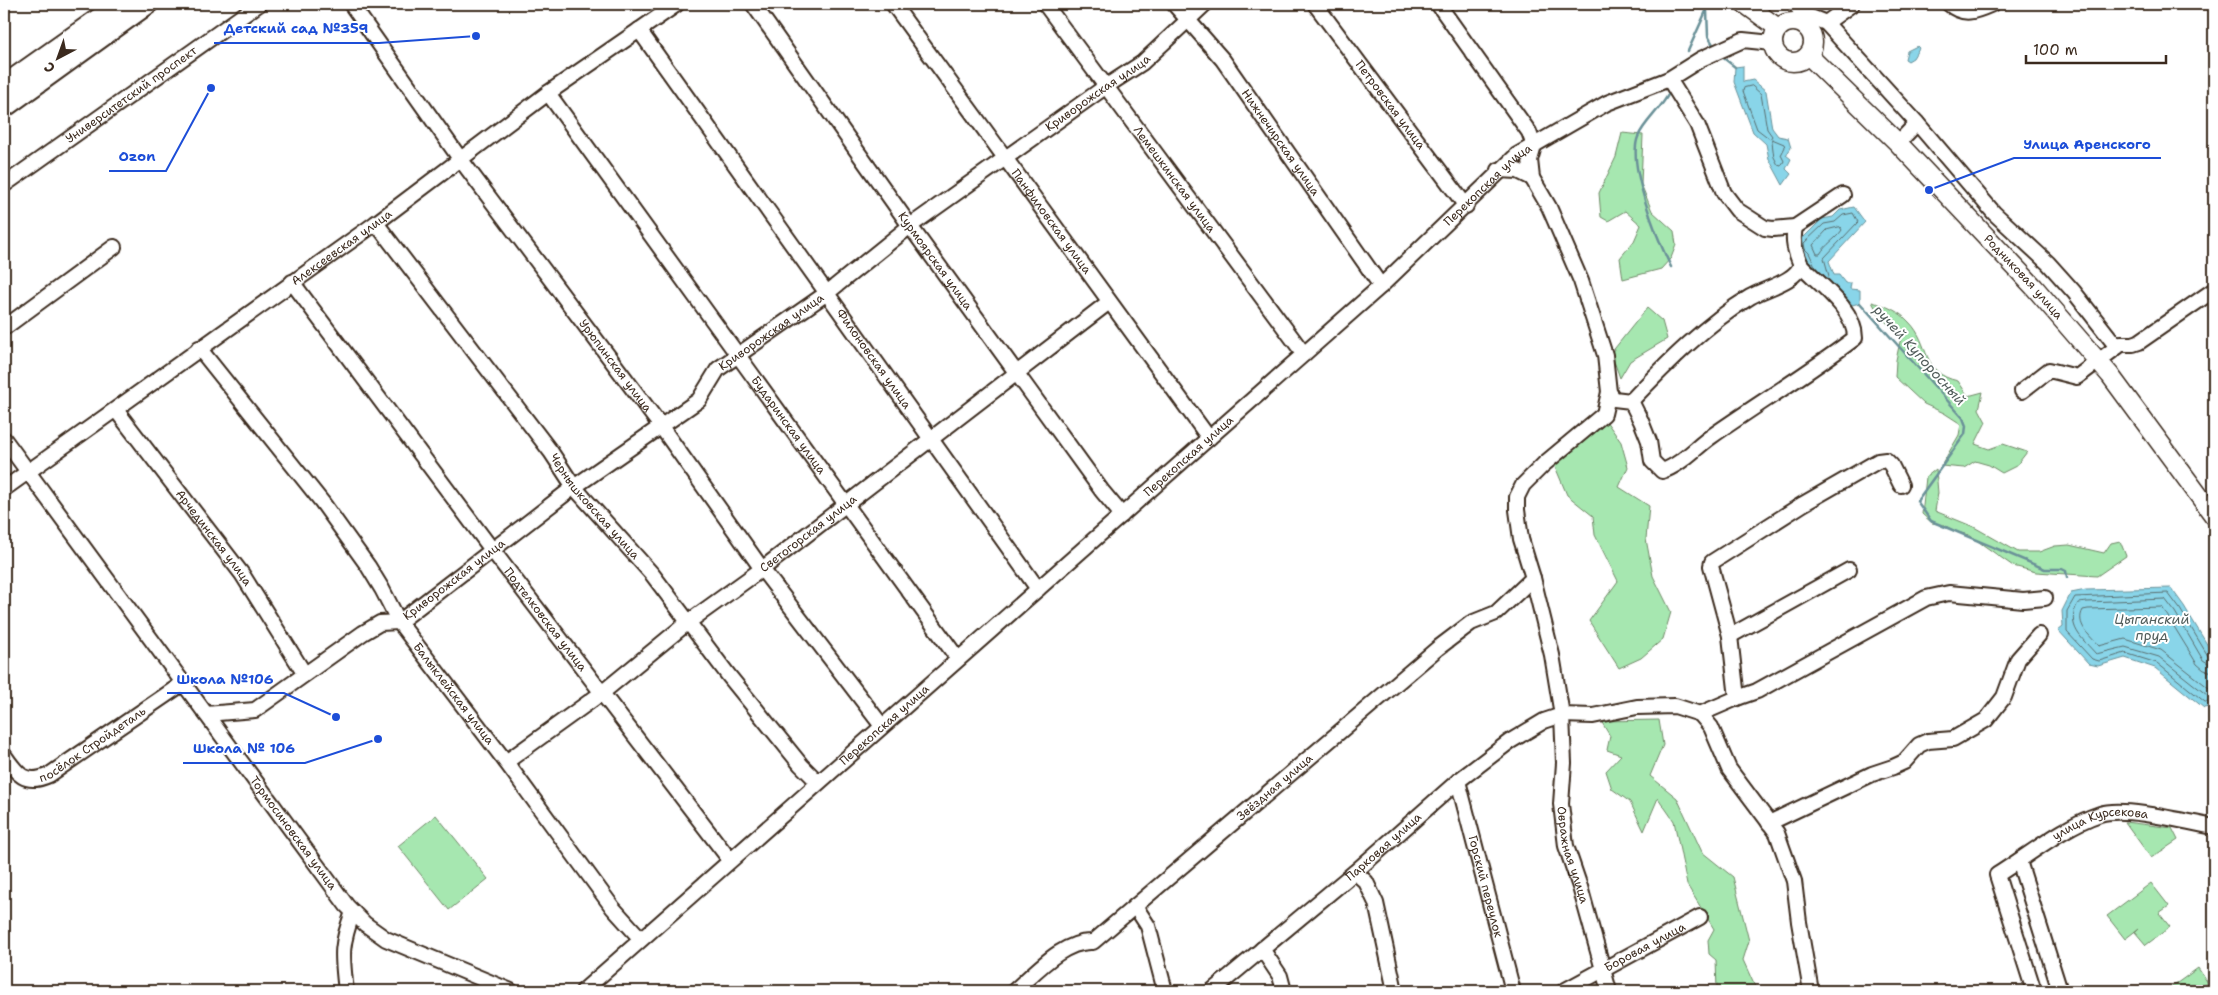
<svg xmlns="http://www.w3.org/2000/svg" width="2218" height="995" viewBox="0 0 2218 995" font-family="'Shantell Sans',sans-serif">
<rect width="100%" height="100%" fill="#fff"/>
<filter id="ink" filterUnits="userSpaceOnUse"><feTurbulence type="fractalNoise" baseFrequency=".02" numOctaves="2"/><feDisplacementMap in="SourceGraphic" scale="10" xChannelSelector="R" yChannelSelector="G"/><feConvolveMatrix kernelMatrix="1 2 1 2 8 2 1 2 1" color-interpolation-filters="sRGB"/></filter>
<g filter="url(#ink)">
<path fill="#a6e7b0" stroke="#708867" d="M1622,133l21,2 -2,49 11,27 22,20 2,14 -5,13 -10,11 -38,10 -3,-21 14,-17 7,-16 -16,-14 -17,10 -7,-4 -2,-24 17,-36z
M1872,302c15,4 27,9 37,20 22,22 11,51 49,59l10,15 15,-4 -4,17 7,13 -11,22 14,5 14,-5 24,8 -11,14 -14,7 -13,-8 -14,-4 -11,7 -23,-2 18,-31 2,-11 -17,-11 -20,-9 -29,-27 1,-17 5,-23 -21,-21z
M1647,308l15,13 5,18 -37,22 -10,17 -9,-25z
M1606,421l15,21 7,25 -9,20 30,19 -3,33 7,37 18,36 -8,27 -22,19 -22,10 -30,-47 29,-40 -23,-46 -2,-19 -26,-21 -13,-31z
M1936,469l2,24 -3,18 39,16 44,25h21l16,-6 14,-1 35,8 7,-10 9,-2 6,15 -29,20 -61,-4 -23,-6 -44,-31 -12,-3 -13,-7 -12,-2 -10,-9 4,-37z
M1659,720l4,25 -13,31 27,22 25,54 31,25 16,64 -6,19 14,31h-40l-1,-31 -7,-6 -1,-14 6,-11 -27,-44 -13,-64 -16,-23 -14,33 -14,-29 -18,-13 -6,-18 15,-16 -14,-5 3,-14 -9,-15z
M436,815l52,64 -39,31 -51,-64z
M2125,822l47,6 6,12 -27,18z
M2151,883l18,23 -10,7 11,14 -24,18 -11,-13 3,-3 -13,10 -18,-23z
M2198,968l10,15 -12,8h-30z"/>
<path fill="#89d5e9" stroke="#6a9198" d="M1917,46l2,2 -6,10 -5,3 -3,-2 2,-8z
M1743,66v16l10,-2 13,11 6,37 6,8 10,2 3,10 -5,7 5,4 -5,10 5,5 -8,11 -14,-26 -3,-15 -13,-12 -19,-50 1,-15z
M1854,207l11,15 -36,39 5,14h5l6,8h6l-1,6 10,1v13l-8,2 -8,-10 -9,2 -23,-24 -7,-17 -5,-3 -2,-12 6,-4 18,-18 11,-2 7,-7z
M2171,588l13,18 30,50v50l-10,2 -49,-40 -30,-10 -27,8 -9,-2 -31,-34 5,-4 -1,-15 9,-18 15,-3z"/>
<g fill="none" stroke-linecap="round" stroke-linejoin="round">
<path stroke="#5a6e6f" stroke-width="1" d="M1752,86l9,8 6,35 5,7 -2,3 -13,-10 -14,-38 1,-3z
M1772,139l12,5 1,3 -4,8 3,6 -3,5 -3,-1 -4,-8z
M1840,227l2,3c-6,9 -16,14 -22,24h-3l-4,-9 14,-15z
M1816,268l-7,-15 -4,-4 -1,-6 20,-19 11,-2 8,-7 10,-2 5,9 -34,36 5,18 -2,3
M2214,658l-6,-2 -28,-47 -12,-16 -93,4 -8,14v21l25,27 7,2 26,-8 32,10 48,39h9
M2214,665l-6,-2 -5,-3 -28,-48 -10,-13 -78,3 -9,1c-13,23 4,35 18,51l29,-7 34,10 48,38h7
M2214,672l-10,-2 -7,-6 -35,-57 -74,2 -5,1c-8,14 7,26 16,36l26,-7 36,11 48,38h5"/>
<path stroke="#6a9198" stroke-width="2.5" d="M1707,11l1,25 7,12
M1688,51l19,-42
M1721,56l14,11
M1669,93c-7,15 -26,30 -31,44 -11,28 20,103 33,130
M1860,303l103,115 3,8 -1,8 -48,67 14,20 114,48h17l4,2 1,6"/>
<g stroke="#3b2a1e" stroke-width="18">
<g id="minor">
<path id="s1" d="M351,4l110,156 199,265 102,144 120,157"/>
<path id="s2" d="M753,4l157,222 192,265 20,24"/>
<path id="s3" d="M893,4l316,434"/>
<path id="s4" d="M1045,4l259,350"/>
<path id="s5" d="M1174,4l49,56 158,226"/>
<path id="s6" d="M1315,4l151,202"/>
<path d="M1438,4l91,128 5,14 -4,14 2,18 17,29 32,74 24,74 4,37 5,7 17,2 10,20 8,20 3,20 10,10c19,-6 34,-24 50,-35 47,-33 97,-63 143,-98 0,-29 -36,-54 -54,-73"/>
<path d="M1795,4l8,10 23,9 91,100 77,90 54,50 26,29 43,55"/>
<path d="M1949,4c15,13 27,7 43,0"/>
<path d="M1826,23l26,-19"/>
<path id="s7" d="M639,30l399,559"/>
<path d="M1669,79l28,45 27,69 13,17 28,18 8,1 22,-2 48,-32"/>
<path id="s8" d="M548,93l410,566"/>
<path d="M1898,143l19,-20"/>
<path d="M1499,170l19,1 14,7"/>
<path id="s9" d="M4,185l255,-181"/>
<path id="s10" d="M376,223l175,229 23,35 78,87 77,102 72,89 17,17"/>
<path id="s11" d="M292,282l201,269 237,309"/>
<path d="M4,328l110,-81"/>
<path id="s12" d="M199,348l123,154 46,64 14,23 17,33 107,140 107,146 28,31"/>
<path d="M2022,391l27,-21 28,7 44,-33h12l6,-2 75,-52"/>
<path d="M1609,392l-5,22 -60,50 -21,21 -6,12v13l4,29 12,39 19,77 10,60 31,1 44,-9 38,-1 25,8 11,13 18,42 48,64 17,48 5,41 12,69"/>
<path d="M1631,401c34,-36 76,-78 119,-104 15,-9 45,-15 51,-32 -6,-14 -9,-23 -6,-38"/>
<path id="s13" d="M116,410l126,164 62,99"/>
<path id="s14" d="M4,439l343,467 18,18 21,15 125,52"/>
<path id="s15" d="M4,489l372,-266 172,-130 129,-89"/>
<path d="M1730,636l119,-66"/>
<path d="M1737,698l20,-7 169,-93 23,-5 74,7 22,-2"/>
<path id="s16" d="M206,714l49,-4 108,-77 17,-10 19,-1 175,-135 125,-87 19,-31 109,-76 83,-67 195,-139 37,-24 63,-59"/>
<path d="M1700,714l37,-16 -7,-62 -19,-70 1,-4 91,-58 75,-43 8,-1 5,5 10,20"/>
<path id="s17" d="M4,755c13,19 21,31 45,20l133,-91"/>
<path id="s18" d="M506,762l97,-70 84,-69 75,-54 347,-267"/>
<path id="s19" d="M1458,781l55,210"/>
<path d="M1769,823l103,-49 21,-7 11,-5 15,-17 9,-4 25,-2 33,-19 18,-23 14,-38 21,-24"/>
<path d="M2019,861l41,130"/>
<path d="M1355,872l11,10 10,21 19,88"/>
<path d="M1135,906l13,20 17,65"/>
<path d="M1262,949l18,27 4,15"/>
<path d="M346,991c-4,-36 -6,-44 7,-79"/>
<path id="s20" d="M583,991l798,-705 136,-131 90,-52 62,-24 32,-20 42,-19 29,3"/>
<path id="s21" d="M1014,991c21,-18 49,-51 79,-49l345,-294 33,-25 25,-10 37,-35"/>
<path id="s22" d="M1212,991l143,-119 103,-91 51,-39 35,-21 18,-6 2,48 -3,41 5,42 14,41 29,104"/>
<path id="s23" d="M1564,991l136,-74"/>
<path id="s24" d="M2034,991l-37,-116c32,-20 67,-49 103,-61 24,-8 87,8 114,13"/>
</g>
</g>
<g stroke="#3b2a1e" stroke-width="21">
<g id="major">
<path d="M1745,4l33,24"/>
<circle cx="1793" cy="42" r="20"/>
<path id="s25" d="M1809,56l89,87 136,144 76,88 104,141"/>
</g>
</g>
<g stroke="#3b2a1e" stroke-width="24">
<path id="highway" d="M4,86l116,-82
M4,107l143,-103"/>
</g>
<use href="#minor" stroke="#fff" stroke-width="14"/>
<use href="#major" stroke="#fff" stroke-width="18"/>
<use href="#highway" stroke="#fff" stroke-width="20"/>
</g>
</g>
<g text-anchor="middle" stroke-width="4" stroke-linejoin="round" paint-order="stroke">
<g font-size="12" fill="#3b2a1e" stroke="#fff">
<text dy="4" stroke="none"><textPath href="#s16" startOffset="1100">Криворожская улица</textPath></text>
<text dy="4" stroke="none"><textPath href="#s9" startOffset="156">Университетский проспект</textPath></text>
<text dy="4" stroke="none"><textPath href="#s6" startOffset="126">Петровская улица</textPath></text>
<text dy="4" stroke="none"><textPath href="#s5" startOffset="175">Нижнечирская улица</textPath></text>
<text dy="4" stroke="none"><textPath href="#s4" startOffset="218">Лемешкинская улица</textPath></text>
<text dy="4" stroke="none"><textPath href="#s20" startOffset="1212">Перекопская улица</textPath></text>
<text dy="4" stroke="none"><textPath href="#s3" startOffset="269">Панфиловская улица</textPath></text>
<text dy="4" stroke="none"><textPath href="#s15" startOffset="415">Алексеевская улица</textPath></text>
<text dy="4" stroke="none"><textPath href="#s2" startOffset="315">Курмоярская улица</textPath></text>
<text dy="4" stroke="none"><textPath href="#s25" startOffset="308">Родниковая улица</textPath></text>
<text dy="4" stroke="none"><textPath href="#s16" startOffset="695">Криворожская улица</textPath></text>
<text dy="4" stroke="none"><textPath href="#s7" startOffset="404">Филоновская улица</textPath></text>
<text dy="4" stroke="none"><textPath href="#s1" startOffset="448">Урюпинская улица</textPath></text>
<text dy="4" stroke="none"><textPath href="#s8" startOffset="410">Бударинская улица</textPath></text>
<text dy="4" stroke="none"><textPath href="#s20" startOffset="808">Перекопская улица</textPath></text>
<text dy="4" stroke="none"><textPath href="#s10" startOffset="358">Чернышковская улица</textPath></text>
<text dy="4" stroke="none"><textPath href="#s18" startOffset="379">Светогорская улица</textPath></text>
<text dy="4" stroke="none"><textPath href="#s13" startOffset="161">Арчединская улица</textPath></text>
<text dy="4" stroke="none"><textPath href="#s16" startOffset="290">Криворожская улица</textPath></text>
<text dy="4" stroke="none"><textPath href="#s11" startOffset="422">Подтелковская улица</textPath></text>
<text dy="4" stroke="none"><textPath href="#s12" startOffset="430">Балыклейская улица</textPath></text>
<text dy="4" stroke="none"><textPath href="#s20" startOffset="402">Перекопская улица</textPath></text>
<text dy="4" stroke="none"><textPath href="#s17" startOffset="109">посёлок Стройдеталь</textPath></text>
<text dy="4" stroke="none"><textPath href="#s21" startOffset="334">Звёздная улица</textPath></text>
<text dy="4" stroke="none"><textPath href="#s24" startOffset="240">улица Курсекова</textPath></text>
<text dy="4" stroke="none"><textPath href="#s14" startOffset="489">Тормосиновская улица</textPath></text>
<text dy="4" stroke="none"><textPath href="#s22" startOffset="224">Парковая улица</textPath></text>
<text dy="4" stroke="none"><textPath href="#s22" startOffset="589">Овражная улица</textPath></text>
<text dy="4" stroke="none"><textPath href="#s19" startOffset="109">Горский переулок</textPath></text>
<text dy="4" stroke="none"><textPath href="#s23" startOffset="92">Боровая улица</textPath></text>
</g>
<g font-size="14" font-style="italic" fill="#525d5b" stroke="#fff">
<text transform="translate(1920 355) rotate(48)" y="5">ручей Купоросный</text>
<text x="2152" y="624">Цыганский<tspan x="2152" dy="16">пруд</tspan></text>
</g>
</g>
<path fill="none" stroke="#1d4ed8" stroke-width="2" d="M476 36L379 43H214M1929 190L2014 158H2161M211 88L166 171H109M336 717L284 693H167M378 739L305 763H183"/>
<g fill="#1d4ed8" stroke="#fff" stroke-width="2">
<circle cx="476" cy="36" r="5"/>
<circle cx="1929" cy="190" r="5"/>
<circle cx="211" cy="88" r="5"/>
<circle cx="336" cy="717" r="5"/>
<circle cx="378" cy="739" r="5"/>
</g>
<g font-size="14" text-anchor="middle" font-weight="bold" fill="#1d4ed8" stroke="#fff" stroke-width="4" stroke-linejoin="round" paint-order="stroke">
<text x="296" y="33">Детский сад №359</text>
<text x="2087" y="149">Улица Аренского</text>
<text x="137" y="161">Ozon</text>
<text x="225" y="684">Школа №106</text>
<text x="244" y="753">Школа № 106</text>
</g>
<rect width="2218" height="995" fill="none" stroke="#fff" stroke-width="20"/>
<rect x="10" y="10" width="2198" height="975" fill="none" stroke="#3b2a1e" stroke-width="2" filter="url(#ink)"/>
<g transform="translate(58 58) rotate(221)" stroke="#ffffff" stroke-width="4" paint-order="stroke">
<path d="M0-4L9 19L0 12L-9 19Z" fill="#3b2a1e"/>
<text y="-8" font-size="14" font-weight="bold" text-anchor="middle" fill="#3b2a1e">С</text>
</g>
<path d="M2026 55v8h140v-8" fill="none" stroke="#3b2a1e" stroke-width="2.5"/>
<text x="2033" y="55" font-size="15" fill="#3b2a1e" stroke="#ffffff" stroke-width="4" paint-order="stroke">100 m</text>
</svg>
